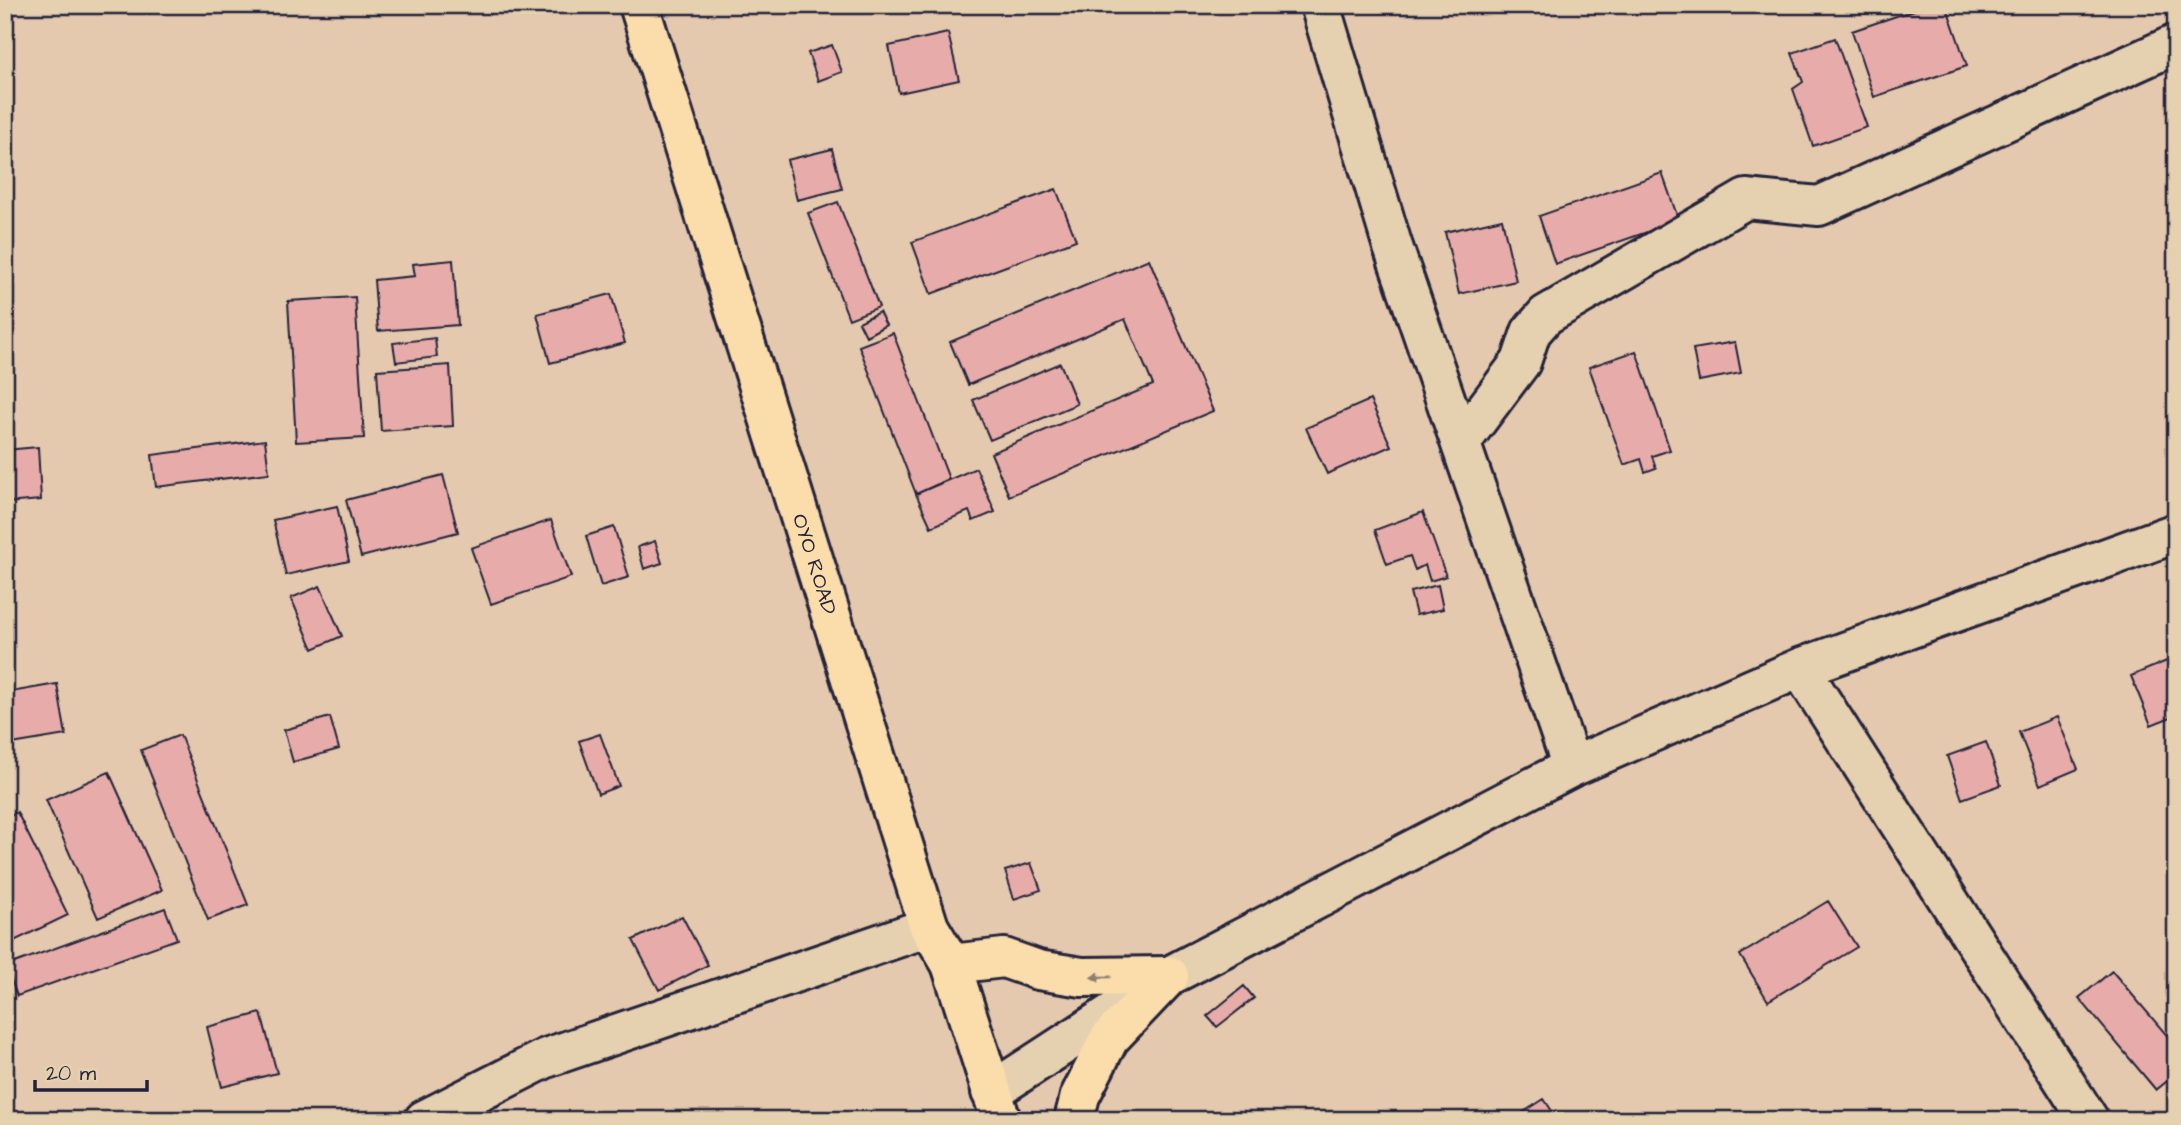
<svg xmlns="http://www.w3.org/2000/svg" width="2181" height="1125" viewBox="0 0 2181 1125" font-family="'Architects Daughter',sans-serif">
<rect width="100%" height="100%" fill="#e5c9ae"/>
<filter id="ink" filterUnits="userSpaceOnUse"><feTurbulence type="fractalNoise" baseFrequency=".0143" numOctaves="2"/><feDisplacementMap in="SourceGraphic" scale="14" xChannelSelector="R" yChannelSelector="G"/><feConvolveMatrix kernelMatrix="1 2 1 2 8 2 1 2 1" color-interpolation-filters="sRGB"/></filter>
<g filter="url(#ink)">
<path fill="#e7aca9" stroke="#22223b" stroke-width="2" d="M1929,5h17l21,61 -93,31 -22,-66z
M948,33l11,47 -60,13 -10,-47z
M1835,38l32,89 -54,19 -20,-57 10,-7 -11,-29z
M832,45l10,27 -24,9 -10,-28z
M832,149l10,40 -45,11 -10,-40z
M1662,173l17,48 -124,43 -16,-48z
M1056,189l20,51 -145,54 -19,-52z
M838,202l41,105 -30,12 -41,-106z
M1502,219l14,62 -57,13 -14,-62z
M1149,259l64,152 -204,85 -18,-43 162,-68 -28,-66 -157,66 -18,-43z
M453,260l5,65 -80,6 -4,-51 41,-4 -2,-12z
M611,294l14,49 -75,20 -13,-49z
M355,297l9,141 -68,4 -8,-141z
M879,312l7,13 -20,11 -7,-14z
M893,333l56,146 -33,15 -57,-148z
M435,338l2,19 -41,5 -3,-19z
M1735,342l6,31 -42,8 -6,-32z
M1636,351l34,99 -18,6 4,12 -11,4 -4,-13 -17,6 -35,-98z
M1060,363l17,41 -87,36 -17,-40z
M450,365l3,61 -72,5 -4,-61z
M1370,400l21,46 -64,28 -21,-46z
M265,440l4,33 -113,14 -4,-32z
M38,447l3,53 -36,3v-53z
M976,468l19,44 -22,9 -4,-10 -38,16 -15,-33z
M443,475l15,57 -97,25 -15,-57z
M337,506l12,55 -63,14 -13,-55z
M1423,512l23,64 -16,5 -5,-16 -10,5 -5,-14 -23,8 -12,-34z
M551,520l20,57 -80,27 -20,-56z
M614,527l15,50 -28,9 -15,-50z
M655,541l7,22 -18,6 -6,-22z
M1438,585l5,24 -27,6 -6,-23z
M320,586l22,50 -29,13 -22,-51z
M2176,657v58l-25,10 -20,-49z
M57,684l9,51 -60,10 -1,-52z
M330,717l9,32 -46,13 -9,-32z
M2057,717l21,52 -38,16 -21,-53z
M600,734l19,52 -21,8 -19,-53z
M180,735l68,170 -40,15 -67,-170z
M1986,742l15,43 -39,14 -15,-43z
M109,772l53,118 -64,28 -52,-118z
M17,812l51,103 -56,27 -7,-13v-111z
M1031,863l10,27 -27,9 -9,-28z
M1828,901l29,46 -89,54 -28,-46z
M165,908l12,31 -160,57 -11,-30z
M682,916l26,49 -49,25 -26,-50z
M2112,971l64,75v28l-20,16 -77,-92z
M1244,986l10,12 -37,29 -10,-11z
M261,1013l16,60 -55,14 -15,-60z
M1544,1099l14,21h-47z"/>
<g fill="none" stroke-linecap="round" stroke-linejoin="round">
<g stroke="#22223b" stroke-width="44">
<path id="minor" d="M1320,5l72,239 180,523
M1461,442l60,-80 10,-30 15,-17 200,-116 73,7 357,-162
M1800,668l289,452
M991,1092l178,-116 403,-209 228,-99 376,-135
M424,1120l122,-62 383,-131"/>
</g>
<g stroke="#22223b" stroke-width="44">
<g id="highway">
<path id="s1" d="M639,5l290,922 22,37 50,156"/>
<path d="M951,964l53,-6 34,12 44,7 87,-1"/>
<path d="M1074,1120l6,-24 29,-57 60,-63"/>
</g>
</g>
<use href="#minor" stroke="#e5d0af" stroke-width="38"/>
<use href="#highway" stroke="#fbdcab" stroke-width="38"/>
</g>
<defs><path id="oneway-solid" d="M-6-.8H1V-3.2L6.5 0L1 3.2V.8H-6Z" transform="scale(1.75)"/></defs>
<use fill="#8e7f73" href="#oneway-solid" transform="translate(1101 977) rotate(179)"/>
</g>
<g text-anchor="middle" stroke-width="6" stroke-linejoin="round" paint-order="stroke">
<g font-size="21" fill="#22223b" stroke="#e5d0af">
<text dy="7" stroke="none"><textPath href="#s1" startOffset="586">OYO ROAD</textPath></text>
</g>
</g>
<rect width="2181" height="1125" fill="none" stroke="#e5d0af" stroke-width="28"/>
<rect x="14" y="14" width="2153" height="1097" fill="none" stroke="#22223b" stroke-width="2.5" filter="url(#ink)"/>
<path d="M35 1080v10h112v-10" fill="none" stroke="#22223b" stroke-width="3.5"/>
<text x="46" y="1080" font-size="21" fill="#22223b" stroke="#e5d0af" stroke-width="5" paint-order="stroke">20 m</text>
</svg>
